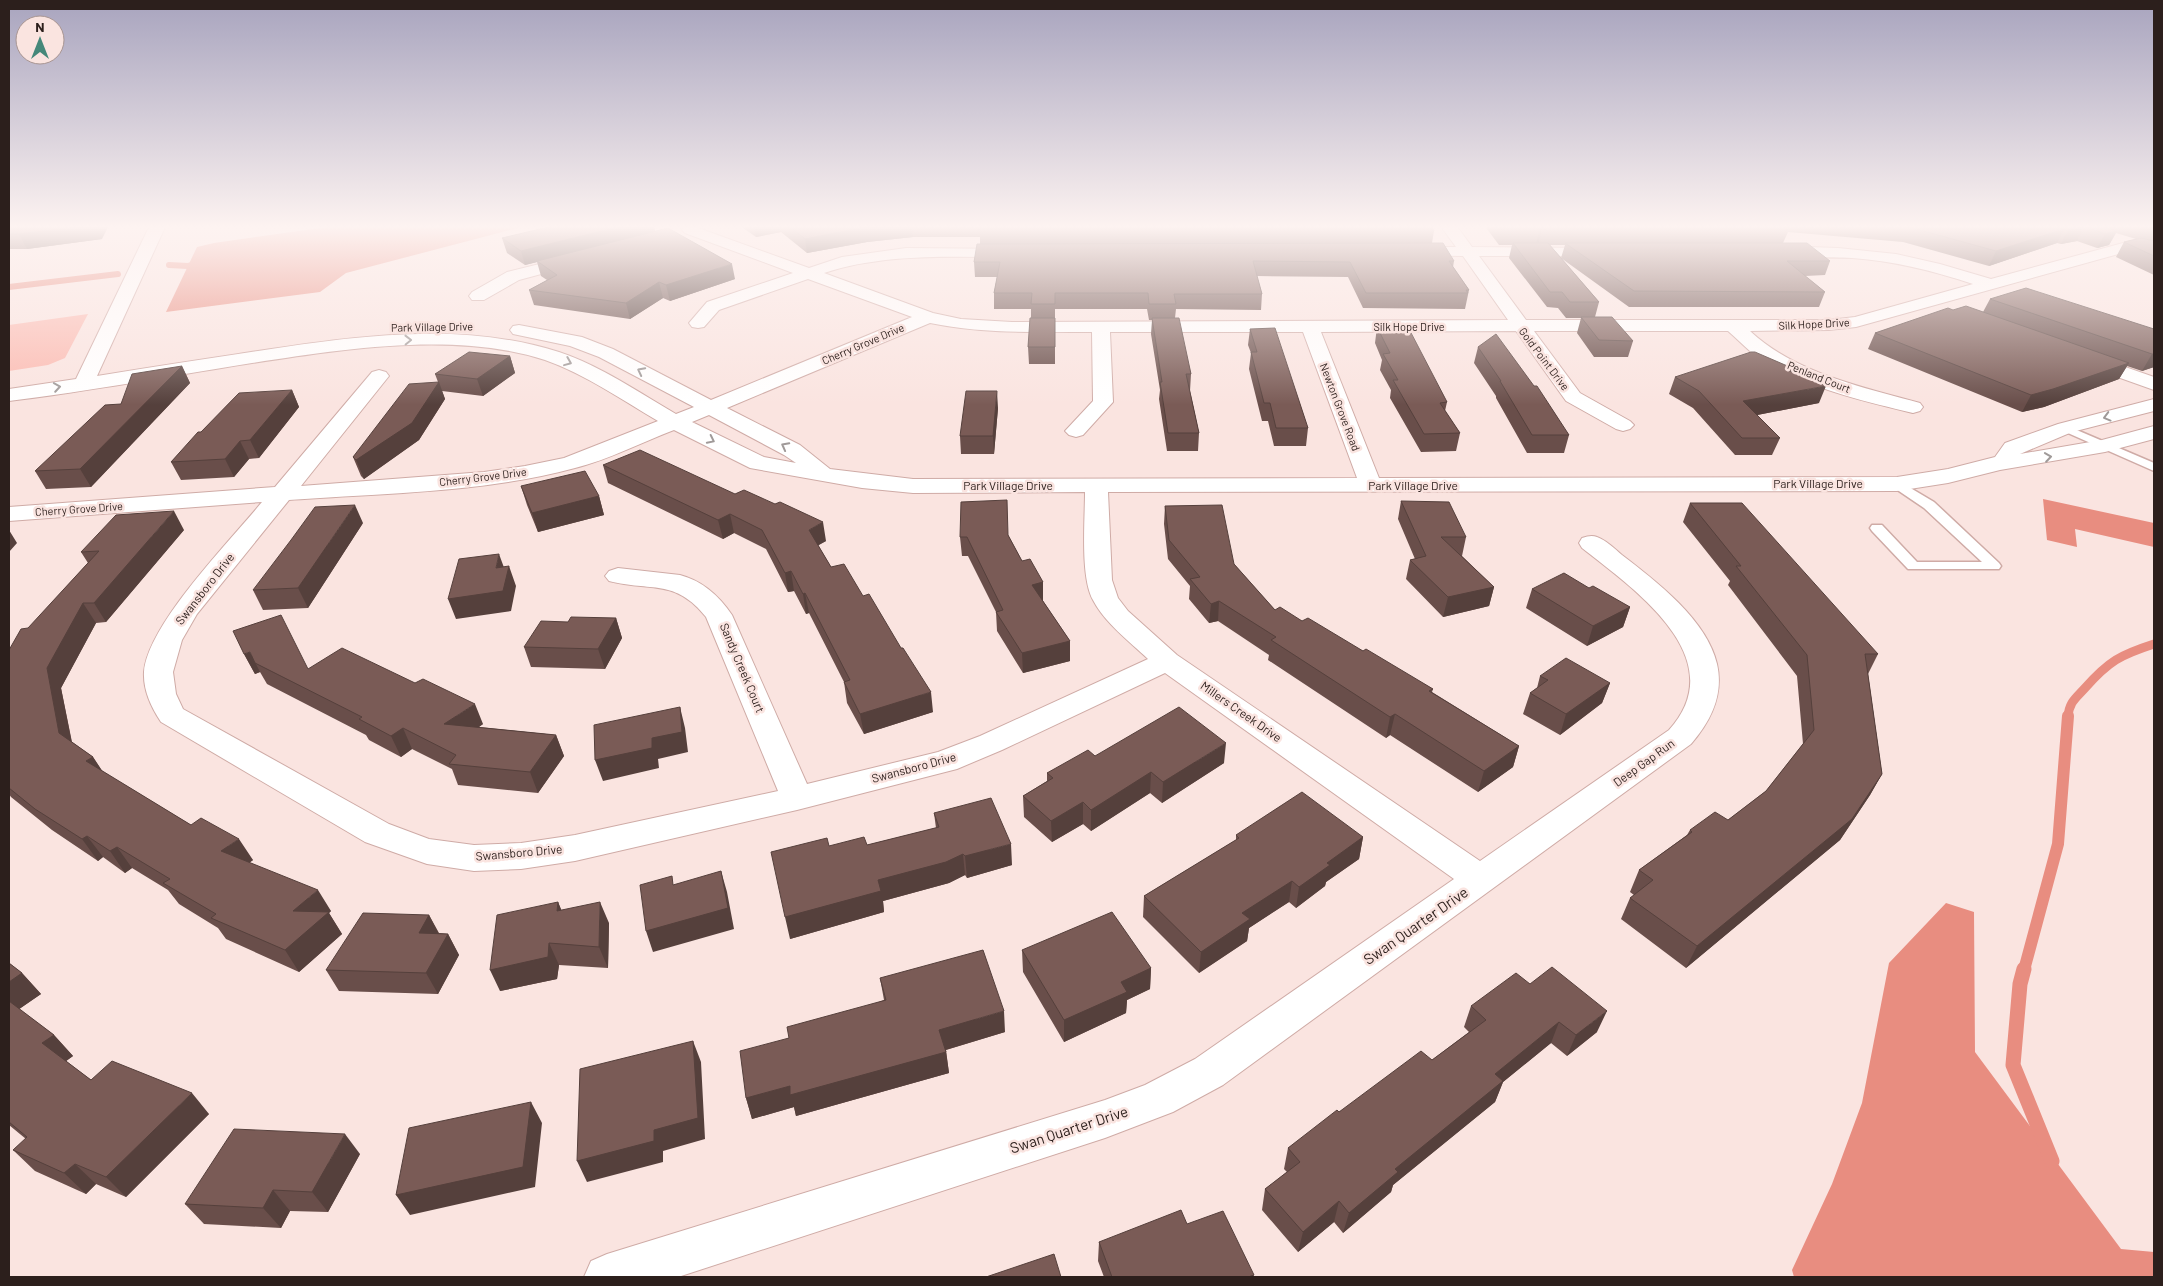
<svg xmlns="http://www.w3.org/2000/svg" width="2163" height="1286" viewBox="0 0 2163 1286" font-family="Barlow,sans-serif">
<rect width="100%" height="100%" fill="#fae4e0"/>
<path fill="#fbbbb2" d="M88,314l-23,44 -17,7 -39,6v-46z"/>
<path fill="#e88d80" d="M341,225h188l-183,48 -26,19 -154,20 31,-65 17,-4z
M2043,499l111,24v24l-79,-18 2,18 -30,-7z
M1946,903l28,9 1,140 146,197 33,3v25h-360l-2,-7 40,-86 30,-81 27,-140z"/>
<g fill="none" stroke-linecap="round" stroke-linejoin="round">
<path stroke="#e88d80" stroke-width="6" d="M169,265l19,1 13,-3
M9,287l109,-13"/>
<path stroke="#e88d80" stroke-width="9" d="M2068,717c1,-15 8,-19 17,-29 24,-27 35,-33 69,-44"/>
<path stroke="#e88d80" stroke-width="12" d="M2024,970l34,-126 10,-128"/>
<path stroke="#e88d80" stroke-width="15" d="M2024,969l-4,15 -7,81 39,96"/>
<g stroke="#cfaba6" stroke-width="3">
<path id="lane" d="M2065,425l89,38v8l-93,-41 -2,-2z
M1897,480l37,22 65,61 2,3 -2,3h-91l-36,-38 -2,-3 2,-3h10l35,37h65l-58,-54 -31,-21 -2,-3 2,-3z"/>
</g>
<g stroke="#cfaba6" stroke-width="2">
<path id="street" d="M150,225h16l-69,151c54,-9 108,-17 161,-25 99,-15 204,-30 301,1 42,14 79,40 117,62l18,-7 -95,-50 -29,-11 -57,-12 -3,-4 3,-4 6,-1 63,12 31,12 98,51 201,-83 -104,-38 -89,31 -15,17 -6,1 -6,-1 -3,-4 18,-21 86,-29 -108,-40 -3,-3 3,-3 5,-2 119,43 33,-11 64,-9 112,1 2,3 -2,3 -6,2c-62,0 -128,-4 -188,16l109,40 28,6 51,3 496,-2 -45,-64 -59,-1 -2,-3 2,-3 6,-2h46l-16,-22h16l16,22 133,1 2,3 -2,3 -6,2h-120l47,64h303l26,-3 118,-33c-39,-13 -79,-23 -121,-26 -22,-1 -58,1 -78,-4l-2,-3 2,-3 6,-2 58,2 58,6 44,10 51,15 143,-39 6,2 2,3 -2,3 -284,79 -27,3 -79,1c45,42 112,56 170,72l3,4 -3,4 -7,2c-55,-13 -115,-27 -162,-61 -8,-7 -15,-14 -23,-21h-194l46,62 50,28 4,4 -4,4 -7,2 -7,-2 -50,-28 -50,-70 -195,1 58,146 518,-1 51,-8 47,-12 10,-14 53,-19 96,-25v12l-82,21 -52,22 82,-14 52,-14v13l-49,13 -105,18 -52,13 -51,8 -789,1 4,88 6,18 10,13 49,44 303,206 189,-131c65,-72 -35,-141 -87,-182l-3,-5 3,-5c6,-2 10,-3 15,-1 9,3 18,12 25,18 34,26 85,65 95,109 7,31 -6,57 -26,80l-468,341 -50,27 -68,26 -427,139h-94l7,-16 16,-7 498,-154 40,-15 50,-26 259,-180 -289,-206 -163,77 -45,19 -160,41 -222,51 -54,8 -47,2 -47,-7 -62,-22 -204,-120c-10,-15 -18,-32 -17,-50 4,-48 86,-131 118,-170l-253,19v-14l266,-20 97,-115 7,-2 7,2 3,4 -88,110 183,-14 41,-6 39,-8 94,-37c-36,-21 -73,-47 -113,-61 -89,-29 -202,-11 -293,3 -81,13 -162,28 -243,38v-12l67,-10zM930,323c53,11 107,9 162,9l1,69 -28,30 4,4 7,2 7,-2 30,-33 -3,-70h193l54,146 -444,1 -83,-10 -30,-24 -73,-37zM709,415l75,40 12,8 -32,-6 -72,-35zM674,430l76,38 112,20 51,5 172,-1c0,28 -5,85 8,108 12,23 36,41 55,59l-168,77 -42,16 -131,32 -75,-169c-13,-19 -29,-34 -52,-40l-62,-7 -9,3 -4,5 4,5c42,11 66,-3 97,36l72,174 -203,44 -54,8 -47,2 -45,-6 -40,-15 -206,-115 -7,-15 -3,-22 9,-32 15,-26 92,-114c95,-7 193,-7 286,-32 33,-8 67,-26 99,-38z
M576,255l6,2 2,3 -2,3 -63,17 -35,20h-12l-3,-4 3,-4 35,-20z
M2088,354l66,23v13l-73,-26 -3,-4 3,-4z"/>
</g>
<use href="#lane" fill="#fff" fill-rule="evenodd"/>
<use href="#street" fill="#fff" fill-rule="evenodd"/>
</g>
<path fill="#694e4a" d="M9,225l93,14 -75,10h-18z
M654,225l1,6 80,48 -65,22 -7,-3 -33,21 -96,-14 -5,-15 18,-10 -6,-4 -4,-14 -12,3 -18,-12 -5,-15z
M739,225h692l3,6 -2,12 22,18 -1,6 16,23 -4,19 -102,-1 -15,-31 -91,-1 5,18 -1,16 -85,-1 -1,9 16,56 -1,17 9,42 -1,18h-31l-8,-52 1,-9 -9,-56 1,-14h-3l-2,-11h-92v55h-26l-1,-17 3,-29v-9h-37v-16l3,-16h-22l-1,-15 6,-18v-7h-67l-46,5 -60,11 -26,-21 -25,5z
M1484,225h670v50l-38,-18 8,-15 12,-3 -20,-6 -7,12 -12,3 -20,-7 -16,3 -4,-1 -68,23 -86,-24 -115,-10 -5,11 47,18 -5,14 -20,1 20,16 -6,15h-190l-68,-49 4,-13h-15l49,57 -4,15 38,24 -5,16h-34l-17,-24 4,-15h-15l-8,-10 -11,-1 -38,-49 3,-13h-13z
M1990,299l164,30v38l-12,4 -15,-5 -8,13 -75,28 -22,5 -154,-63 7,-16 78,-23 30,2z
M1377,327l70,75 -2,9 15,22 -4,18 -35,1 -31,-54 1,-8 -11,-20 2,-10 -7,-17z
M1250,329l58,99 -2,18h-32l-6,-25h-6l-13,-52 2,-16 -3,-8z
M1478,347l91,88 -5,18h-37l-31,-55v-2l-22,-33z
M510,356l5,17 -32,23 -41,-5 3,8 -26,41 -55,39 -3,-3 -8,-19 85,-75 -3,-8z
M182,366l8,17 -99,104 -45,2 -11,-18 86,-67z
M1792,368l-1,4 28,31 -62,12 23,23 -8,17h-37l-42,-47 -24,-14 6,-17z
M292,390l7,17 -40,51 -10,1 -15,18 -53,3 -10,-18 30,-30z
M998,408l-4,46h-33l-1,-18z
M603,465l223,76 -8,4 13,22 102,145 -69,22 -17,-31 -3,-21 -35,-69 -3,1 -12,-23 -6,1 -22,-43 -32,-16 -11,6 -115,-56z
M521,486l78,10 5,19 -66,17 -11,-27z
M1401,501l65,36 -4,19 32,31 -5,19 -46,11 -37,-38 4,-19 5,-1 -17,-40z
M1690,503l188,151 -10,20 14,100 -12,21 -30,45 -154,128 -65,-49 9,-21 4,-3 -4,-3 9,-22 48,-35 3,-5 38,-10 38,-29 37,-47 -6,-68 -69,-91 2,-4 -47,-59z
M1165,506l69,58 41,46 27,11 61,30 70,38 -1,3 87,54 -6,21 -35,25 -88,-57 -4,3 -118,-78 1,-5 -51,-34 -9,2 -20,-24 1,-13 -22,-27 -4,-35z
M363,523l-55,85 -45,2 -10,-20z
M184,530l-78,92 -10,1 -35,65 11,54 21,15 9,14 89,54 62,35 -4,3 82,48 -2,2 13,21 -43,38 -73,-33 -8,-11 -39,-24 -11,-14 -36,-22 -7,5 -22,-16 -5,4 -46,-31 -41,-33 -2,-3v-144l79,-87 -7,-11z
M1008,535l14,26 21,21v19l27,40v20l-47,12 -26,-42 -1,-19 -28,-56h-6l-2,-19z
M1589,588l41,19 -7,20 -36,19 -61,-38 6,-19z
M616,618l6,20 -17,31 -74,-2 -7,-20 44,-25z
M244,654l64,15 175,55 -4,3 77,8 8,21 -26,37 -80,-8 -6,-16 -40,-20 -11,8 -32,-17 -3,-5 -99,-51 -7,-12 -5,2z
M1540,676l70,7 -8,20 -42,32 -37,-21 7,-21 7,-5z
M1095,756l129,7 -62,40 -12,-10 -59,38 -8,-7 -31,18 -28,-25 -1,-21 24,-15v-8z
M934,813l78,52 -45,13 -2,-3 -16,8 -66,18 1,11 -94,27 39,-93 38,-1 69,-17z
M1236,835l127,2 -4,22 -33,23 -1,4 -29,22 -7,-6 -40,26 -2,13 -48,32 -56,-56 1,-21 92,-56z
M558,902l3,8 48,13 -1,45 -49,-3 -2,14 -57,12z
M429,915l10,18 9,1 11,21 -21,39 -99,-3 -13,-21z
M1022,950l129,18 -1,21 -23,11 -1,13 -62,29 -41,-70z
M9,963l13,10 19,21 -22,15 35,26 19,21 -7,5 25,19 118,34 -83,83 -30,-13 -10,10 -51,-23 -22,-21 13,-11 -17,-14z
M880,978l125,54 -59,18 3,23 -153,43 -2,-9 -42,12 -6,-21 43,-60 95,-38z
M1530,984l67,48 -30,24 -16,-13 -48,39 -8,20 -102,83 -2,7 -48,41 -9,-11 -36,30 -36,-42 3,-21 22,-17 -3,-3 4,-21 51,-36 93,-52 37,-28 -5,-5 7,-21z
M360,1154l-32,58 -38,-1 -9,17 -77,-4 -19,-20z
M1187,1224l67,51 -1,2h-149l-6,-16 1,-19z"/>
<path fill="#55403c" d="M90,225h19l-7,14 -75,10 -8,-15z
M626,225h28l1,8 -118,28v1l-12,3 -4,-14z
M754,225h26l1,7 -25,5z
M891,225h21l1,12 -46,5 -60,11 -2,-14 60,-12z
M2084,226l-7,15 -16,3 7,-14z
M1542,227l-3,15 -3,3 3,-14z
M2064,229l-7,14 -68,23 7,-15z
M2117,231l-8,14 -12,3 8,-14z
M732,264l3,15 -65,22 -4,-16z
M659,282l4,16 -33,21 -4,-16z
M2152,354h2v13l-12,4z
M510,356l5,17 -32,23 -6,-17z
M2129,363l-10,16 -75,28 -22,5 9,-17z
M182,366l8,17 -99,104 -11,-18z
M439,382l6,17 -26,41 -55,39 -8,-19z
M1826,386l-7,17 -82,16 6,-18z
M292,390l7,17 -40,51 -9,-18z
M997,391l1,17 -4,46 -1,-18z
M240,441l9,18 -15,18 -9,-18z
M599,496l5,19 -66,17 -6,-19z
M355,505l8,18 -55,85 -10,-20z
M174,511l10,19 -78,92 -12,-19z
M730,514l4,19 -11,6 -5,-19z
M823,522l3,19 -14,8 -3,-19z
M9,530l8,13 -8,9z
M499,554l7,19 -10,-5z
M509,566l7,20 -5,25 -55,8 -8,-20z
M791,571l3,20 -6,1 -3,-19z
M1043,582v20l-11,-17z
M1494,587l-5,19 -46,11 5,-20z
M805,593l4,20 -3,1 -3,-20z
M1219,601l-1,20 -9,2 2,-19z
M83,603l13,20 -35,65 13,66 -15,-21 -12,-65z
M1630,607l-7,20 -36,19 6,-20z
M616,618l6,20 -17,31 -7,-20z
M1070,641v20l-47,12 -1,-20z
M250,652l10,20 -5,2 -11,-20z
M1610,683l-8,20 -42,32 6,-21z
M931,692l2,20 -69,22 -4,-20z
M475,704l8,20 -29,20 -10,-20z
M680,707l5,21 3,24 -30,7 1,9 -56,13 -8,-21 57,-22z
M1395,714l-5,21 -4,3 4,-21z
M403,728l9,21 -11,8 -10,-21z
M556,735l8,21 -26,37 -8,-21z
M1226,743l-2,20 -62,40 1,-21z
M1519,746l-6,21 -35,25 6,-21z
M93,757l14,21 -21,-17z
M1151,772l-1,21 -59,38v-21z
M1882,774l-12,21 -30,45 -154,128 11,-22z
M1083,802v22l-31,18 -1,-21z
M87,836l16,21 -5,4 -16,-22z
M1363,837l-4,22 -33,23 -1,4 -29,22 3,-21 28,-24z
M239,839l14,21 -18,13 -14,-22z
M1011,844l1,21 -45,13 -2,-22z
M117,847l15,21 -7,5 -15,-22z
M963,854l2,21 -16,8 -66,18 1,11 -94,27 -5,-22 93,-37z
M721,871l6,21 7,37 -81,23 -7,-21z
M1292,881l-3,21 -40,26 -2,13 -48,32 2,-21 41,-39z
M318,890l13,21 -2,2 13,21 -43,38 -14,-22 8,-39z
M558,902l9,21 -10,-12z
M600,902l9,21 -1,45 -9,-21z
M429,915l11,21 -21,-3z
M448,934l11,21 -21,39 -12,-21z
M549,943l10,22 -2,14 -57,12 -10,-21z
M1151,968l-1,21 -23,11 -1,13 -62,29v-22l57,-38z
M22,973l19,21 -26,18 -6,-6v-24z
M1004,1011l1,21 -63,19 -3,-21z
M1607,1011l-10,21 -30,24 9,-21z
M1559,1022l-8,21 -48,39 -8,20 -102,83 -2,7 -48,41 6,-20 146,-139z
M54,1035l19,21 -11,8 -20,-21z
M693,1041l8,21 4,77 -42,12v11l-76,20 -10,-21z
M946,1052l3,21 -153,43 -2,-9 -42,12 -6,-21 44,-12z
M192,1093l17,21 -83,83 -20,-20z
M531,1102l11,21 -7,64 -125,28 -14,-20z
M345,1134l15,20 -32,58 -16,-20z
M75,1164l21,20 -10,10 -22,-21z
M273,1190l17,21 -9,17 -18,-20z
M1339,1201l-5,21 -36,30 5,-20z"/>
<path fill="#7a5b56" stroke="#55403c" d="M9,225h81l-71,9h-10z
M557,225h69l-105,26 -19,-13z
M788,225h103l-26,2 -60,12z
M980,225h451l3,6h-455z
M1498,225h283l7,5 -241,1 -5,-4 -3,4h-36z
M1881,225h217l19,6 -12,3 -21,-8 -16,4 -4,-1 -68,22 -87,-24z
M2145,225h9v3z
M668,228l64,36 -66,21 -7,-3 -33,21 -97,-13 28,-15 -20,-14z
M2141,238l13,3v15l-30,-14z
M1443,243l11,18h-5l20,29h-3l2,3h-102l-16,-31 -97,-1 9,33h-88l2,10h-27l-1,-11h-93v11h-24l1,-11h-38l6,-31h-26l3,-18z
M1513,243h35l51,59h-29l-8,-10h-12z
M1565,243h242l23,18h-43l38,31 -191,-1z
M2026,288l128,41v25h-2l-162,-55z
M1966,306l163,57 -76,26 -22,6 -156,-62 73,-25 5,2z
M1581,317h31l21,24 -34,-1z
M1030,318h25v29h-27z
M1152,318h27l12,56h-5l13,59h-31l-8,-51h2z
M1377,327h31l39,75 -7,1 20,30 -36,1 -31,-54h5l-15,-26 7,-1z
M1275,328l33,100h-32l-6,-25h-6l-13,-51h6l-7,-23z
M1496,334l38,52h3l32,49h-37l-32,-54h1l-23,-34z
M469,352l41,4 -33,23 -42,-5z
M1751,352h4l37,16 -5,2 39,16 -83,15 37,37h-38l-43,-47 -24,-14z
M182,366l-102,103 -45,2 70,-66 16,-1 11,-30z
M439,382l-27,41 -56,37 -3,-3 56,-73z
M292,390l-42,50 -10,1 -15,18 -54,3 27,-30h3l38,-39z
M966,391h31l-4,45h-33z
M640,450l95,44 9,-4 31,14 5,-2 43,20 -14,8 22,37 13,-3 19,32 6,-2 32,54h2l28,44 -71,22 -16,-32 6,-2 -45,-87 -2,1 -12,-23 -6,2 -23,-43 -32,-16 -12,6 -115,-55z
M585,471l14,25 -67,17 -11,-27z
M1007,500l1,35 14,26 8,-2 13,23 -11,3 38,56 -48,12 -26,-41 7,-2 -36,-73h-7l1,-35z
M1401,501l48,1 17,35h-25l53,50 -46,10 -38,-37 16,-4z
M1690,503h52l136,151h-13l17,120 -30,45 -155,127 -67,-48 23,-18 -14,-10 53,-38 -2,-2 25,-18 13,8 38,-29 48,-61 -7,-75 -71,-89h5z
M355,505l-57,83 -45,2 38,-50 24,-33z
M1222,505l12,59 41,46 5,-3 22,14 6,-3 55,33 3,-2 67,40 -4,2 90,55 -35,25 -89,-57 -5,3 -119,-77 5,-3 -57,-36 -8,3 -21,-25 10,-2 -31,-37 -4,-34z
M174,511l-80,92h-11l-36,65 12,65 34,24 -7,4 105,64 10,-7 38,21 -18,12 97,39 -25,21 36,1 -44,38 -74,-32 5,-4 -53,-31 7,-4 -53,-32 -7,4 -23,-15 -5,3 -47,-30 -26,-21v-138l12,-21 7,-1 71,-77 -18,1 35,-37z
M499,554l-3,14 13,-2 -6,25 -55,8 11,-40z
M1564,573l25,15 4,-2 37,21 -37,19 -61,-37z
M281,615l27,54 34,-21 73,35 8,-4 52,25 -31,20 112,11 -26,37 -81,-8 7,-9 -53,-27 -12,8 -32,-17 3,-2 -107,-54 -5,-11 -6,2 -11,-23z
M571,617l45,1 -18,31 -74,-2 17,-26 27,1z
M1566,658l44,25 -44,31 -36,-21 18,-13 -8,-4z
M680,707l2,25 -30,6v10l-57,12 -1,-35z
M1179,707l47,36 -63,39 -12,-10 -60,38 -8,-8 -32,19 -28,-25 30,-18 -6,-5 41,-23 7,6z
M1302,792l61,45 -36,26 3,2 -31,22 -7,-6 -50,32 8,6 -49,33 -57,-56 95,-58 -3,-3z
M991,798l20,46 -46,12 -2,-2 -17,8 -68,18 3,11 -96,26 -14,-65 56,-14 2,8 35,-9 3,8 72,-18 -5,-14z
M721,871l7,37 -82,23 -6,-46 32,-9 1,9z
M558,902l-1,9 43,-9 -1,45 -50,-4 -1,14 -58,13 7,-55z
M1112,912l39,56 -30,14 6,10 -63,28 -42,-70z
M363,913l66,2 -10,18 29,1 -22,39 -100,-3z
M983,950l21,61 -65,19 7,22 -156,43v-9l-44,12 -6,-47 49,-13 -2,-11 99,-27 -6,-22z
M9,963l13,10 -13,9z
M1552,967l55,44 -31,24 -17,-13 -64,52 8,7 -108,88 3,3 -49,41 -10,-12 -36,31 -38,-43 35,-27 -12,-14 49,-38 2,2 82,-61 11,9 54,-40 -15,-14 45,-33 14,11z
M9,1001l45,34 -12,8 49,37 21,-19 80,32 -86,84 -31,-13 -11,9 -51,-23 14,-13 -18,-15z
M693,1041l5,77 -44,12v11l-77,20 3,-92z
M531,1102l-8,65 -127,28 13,-67z
M234,1129l111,5 -33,58 -39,-2 -10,18 -78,-4z
M1181,1210l6,14 36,-13 31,64 -6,2h-136l-13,-35z
M1054,1254l7,23h-75z"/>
<defs><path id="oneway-chevron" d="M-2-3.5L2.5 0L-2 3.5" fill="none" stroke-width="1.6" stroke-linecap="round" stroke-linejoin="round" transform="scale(1.25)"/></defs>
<g stroke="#a09a99">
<use href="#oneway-chevron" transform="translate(408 340) rotate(-1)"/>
<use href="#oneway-chevron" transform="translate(568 362) rotate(22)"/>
<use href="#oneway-chevron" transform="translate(641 371) rotate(-153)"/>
<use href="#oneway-chevron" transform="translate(57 387) rotate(-9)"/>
<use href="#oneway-chevron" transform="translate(2107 417) rotate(165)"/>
<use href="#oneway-chevron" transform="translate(711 440) rotate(26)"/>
<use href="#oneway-chevron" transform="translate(785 446) rotate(-152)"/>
<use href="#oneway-chevron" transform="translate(2048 457) rotate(-8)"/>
</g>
<linearGradient id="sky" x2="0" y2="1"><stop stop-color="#a8a4be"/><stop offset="0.56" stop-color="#fdf3f1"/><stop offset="1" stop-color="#fdf3f1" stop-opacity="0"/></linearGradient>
<rect width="2163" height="405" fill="url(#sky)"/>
<g text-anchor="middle" stroke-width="5" stroke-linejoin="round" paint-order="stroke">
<g font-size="11" fill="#2c1f1c" stroke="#fae4e0">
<text transform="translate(1814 324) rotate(-3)" y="4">Silk Hope Drive</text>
<text transform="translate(432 327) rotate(-1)" y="4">Park Village Drive</text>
<text x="1409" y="331">Silk Hope Drive</text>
<text transform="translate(863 344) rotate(-23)" y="4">Cherry Grove Drive</text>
<text transform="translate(1544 359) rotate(53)" y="4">Gold Point Drive</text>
<text transform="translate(1819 377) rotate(22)" y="4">Penland Court</text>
<text transform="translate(1340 407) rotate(69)" y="4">Newton Grove Road</text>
<text transform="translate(483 477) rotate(-7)" y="4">Cherry Grove Drive</text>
<text transform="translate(79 509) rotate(-4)" y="4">Cherry Grove Drive</text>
</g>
<g font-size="12" fill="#2c1f1c" stroke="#fae4e0">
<text x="1818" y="488">Park Village Drive</text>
<text x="1008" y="490">Park Village Drive</text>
<text x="1413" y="490">Park Village Drive</text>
<text transform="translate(205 589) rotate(-52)" y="4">Swansboro Drive</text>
<text transform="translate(742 668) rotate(67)" y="4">Sandy Creek Court</text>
<text transform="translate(1241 712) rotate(35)" y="4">Millers Creek Drive</text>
<text transform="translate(1644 763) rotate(-36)" y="4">Deep Gap Run</text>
<text transform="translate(914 768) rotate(-15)" y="4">Swansboro Drive</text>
<text transform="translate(519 853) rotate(-5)" y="4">Swansboro Drive</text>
</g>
<g font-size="15" fill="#2c1f1c" stroke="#fae4e0">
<text transform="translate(1416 926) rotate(-35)" y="5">Swan Quarter Drive</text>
<text transform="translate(1069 1130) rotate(-18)" y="5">Swan Quarter Drive</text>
</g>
</g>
<rect width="2163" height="1286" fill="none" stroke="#2c1f1c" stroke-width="20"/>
<g transform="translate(40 40)"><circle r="24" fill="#fae4e0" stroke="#a89592"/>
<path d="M0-4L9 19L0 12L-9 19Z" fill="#45887a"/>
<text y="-8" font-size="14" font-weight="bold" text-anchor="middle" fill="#2c1f1c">N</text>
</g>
</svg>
